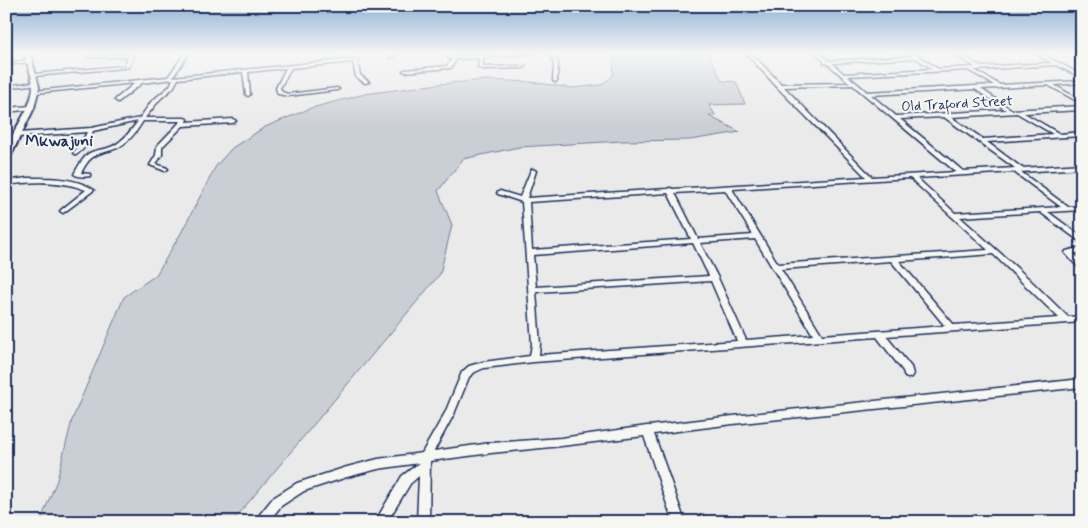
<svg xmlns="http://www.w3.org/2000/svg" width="1088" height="528" viewBox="0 0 1088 528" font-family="Mynerve,sans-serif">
<rect width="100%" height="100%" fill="#e9eae9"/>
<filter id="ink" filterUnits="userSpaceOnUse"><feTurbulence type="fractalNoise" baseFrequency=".02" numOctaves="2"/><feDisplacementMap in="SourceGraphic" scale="10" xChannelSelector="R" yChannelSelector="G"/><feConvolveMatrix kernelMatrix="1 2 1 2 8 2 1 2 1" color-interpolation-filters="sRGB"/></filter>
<g filter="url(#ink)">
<path fill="#caced5" stroke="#727e9a" d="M614,53h94l14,28 14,1 9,22 -36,1 6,10 -6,1 31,16 -50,8 -68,1 -103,6 -56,12 -25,32 14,34 -12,49 -208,248h-192l17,-42 15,-60 52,-123 32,-22 25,-42 35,-67 16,-18 33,-21 46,-19 54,-14 74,-10 48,-4 44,2 41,6 29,-3 12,-9z"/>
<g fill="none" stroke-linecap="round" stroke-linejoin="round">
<path stroke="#6c7995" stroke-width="1" d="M24,115l9,-29
M13,137l8,-16"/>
<g stroke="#1b2f5e" stroke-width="3">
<path id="minor" d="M185,53h4l-16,24 170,-17h12l2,1 3,14 9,7 -4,1 -9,-6 -3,-15 -62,6 -11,20 2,4 6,2 49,-6 2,1 -2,1 -49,6 -10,-2 -2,-6 10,-20 -38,4 2,23 -2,1 -2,-1 -3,-23 -65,7 -5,9 -13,11 -15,19h40l3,2 -2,2 47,-3 3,2 -3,2 -50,3 -21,21v8l-6,9 11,4 1,1 -3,2 -15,-6 6,-10 1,-9 24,-25h-38c-6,10 -13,20 -24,26 -8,5 -18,4 -26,10 -5,3 -9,10 -12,16l9,1v2c-4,1 -13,1 -16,-2 4,-7 8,-15 14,-20 6,-4 13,-4 20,-6 13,-4 22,-16 30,-27l-45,10c-4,10 -8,18 -17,24l-3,-2 8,-9 6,-12 -69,5 -3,-2 3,-2 73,-5 49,-10 11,-16 19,-16 3,-7 -31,4 -24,19 -3,-2 1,-1 19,-16 -100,10 -2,-1 2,-1 133,-14z
M393,53h6l-6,4h-4v-2z
M448,53h4v3l6,1 49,-4h25l-49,5v9l42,-1v1l-2,1 -41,1 -4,-2 1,-9 -23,1 -5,9h-2l-44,4 -2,-1 2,-1 42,-4 5,-7 -4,-1z
M550,53h4l4,11 -1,17 -2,1 -2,-1 1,-17z
M746,53h5l30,31 69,-1 -23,-20h-3v-2l-9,-8h5l9,8 83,-5 -2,-3h4l24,16 37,-2 -22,-14h6l22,14 71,-4 -18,-10h6l42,22v3l-26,-13 -82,5 26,15 82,-4v2l-28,2 28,16v3l-34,-19 -67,4 31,21 70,-4v4l-58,3 36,21 22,-2v4l-95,6 35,26 60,-4v4l-61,4 47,35 14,-1v4l-34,2 34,25v6l-42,-31 -80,5 68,61 40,39 14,-1v6l-196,14 25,31 2,7 -2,3 -3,1 -3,-1 -2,-6 -26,-34 -343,25 -50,6 -9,4 -6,5 -15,37 -20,37 57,-8 70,-5 86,-12h2l84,-10 349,-37v8l-349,37 -79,10 31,88h-12l-29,-86 -83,10 -70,7 -61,8 -1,61h-12l2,-46 -9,8 -23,38h-12l27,-46 17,-13 -41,6 -31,8 -43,14 -23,15 -13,16h-13l2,-4 16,-20 24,-15 50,-16 31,-8 44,-6 23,-40 17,-41 7,-6 14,-4 47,-6 2,-12 -10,-142 -24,-8 -1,-1 3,-2 20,6 11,-27 2,-1 3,2 -9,27 140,-9 3,-1 3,1 193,-12 -89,-90zM916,58l16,11 -88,5 -12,-11zM968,70l26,15 -127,7 -19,-16zM853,85l103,87 -84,5 -88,-90zM975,89l31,21 -110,6 -25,-21zM1017,113l36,21 -70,5 -32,-22zM944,117l71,51 -52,3 -63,-52zM1014,172l47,35 -106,6 -38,-35zM910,178l78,72 -210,14 -46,-75zM725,190l28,45 -55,4 -23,-46zM668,193l23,46 -159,11 -3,-48zM755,239l58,96 -67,5 -28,-62 -18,-35zM693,243l16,33 -173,11 -3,-32zM993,254l66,64 -105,7 -55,-64zM891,261l54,65 -123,9 -41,-66zM711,281l26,60 -198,14 1,-11 -4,-52z
M90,55h41l2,1 -4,11 -5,1 -90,8 -2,-1 2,-1 89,-8 2,-1 3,-8h-40v-1z
M29,60h2v2l-25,3v-2z
M35,82h2v2l-31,4v-2z
M31,106l2,1v2l-27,3v-4z
M27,178c21,0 49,-1 67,12l-31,23 -3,-2 1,-1 25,-20c-25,-10 -53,-9 -80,-5v-4z
M1082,247v4l-8,3 8,7v7h-3l-14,-15 1,-2z"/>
</g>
<g stroke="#1b2f5e" stroke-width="4">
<path id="secondary" d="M24,53h6l9,34 -5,21 -24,49 -4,2c0,-26 26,-45 27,-72 0,-10 -6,-23 -9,-34z"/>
</g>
<use href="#minor" fill="#f6f6f2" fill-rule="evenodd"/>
<use href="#secondary" fill="#f6f6f2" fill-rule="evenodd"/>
</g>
</g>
<linearGradient id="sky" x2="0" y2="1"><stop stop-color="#8cb0d6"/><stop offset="0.42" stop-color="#f5f6f5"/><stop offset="1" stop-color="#f5f6f5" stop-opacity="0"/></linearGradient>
<rect width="1088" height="127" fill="url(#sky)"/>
<g text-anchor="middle" stroke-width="4.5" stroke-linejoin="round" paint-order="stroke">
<g font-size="14" fill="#1b2f5e" stroke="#f6f6f2">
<text transform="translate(957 103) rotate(-3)" y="5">Old Traford Street</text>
</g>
<g font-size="16" font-weight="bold" fill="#1b2f5e" stroke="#f6f6f2">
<text x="59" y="146">Mkwajuni</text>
</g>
</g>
<rect width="1088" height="528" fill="none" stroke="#f6f6f2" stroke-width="25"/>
<rect x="12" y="12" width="1063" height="503" fill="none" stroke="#1b2f5e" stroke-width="2" filter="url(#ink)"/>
</svg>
